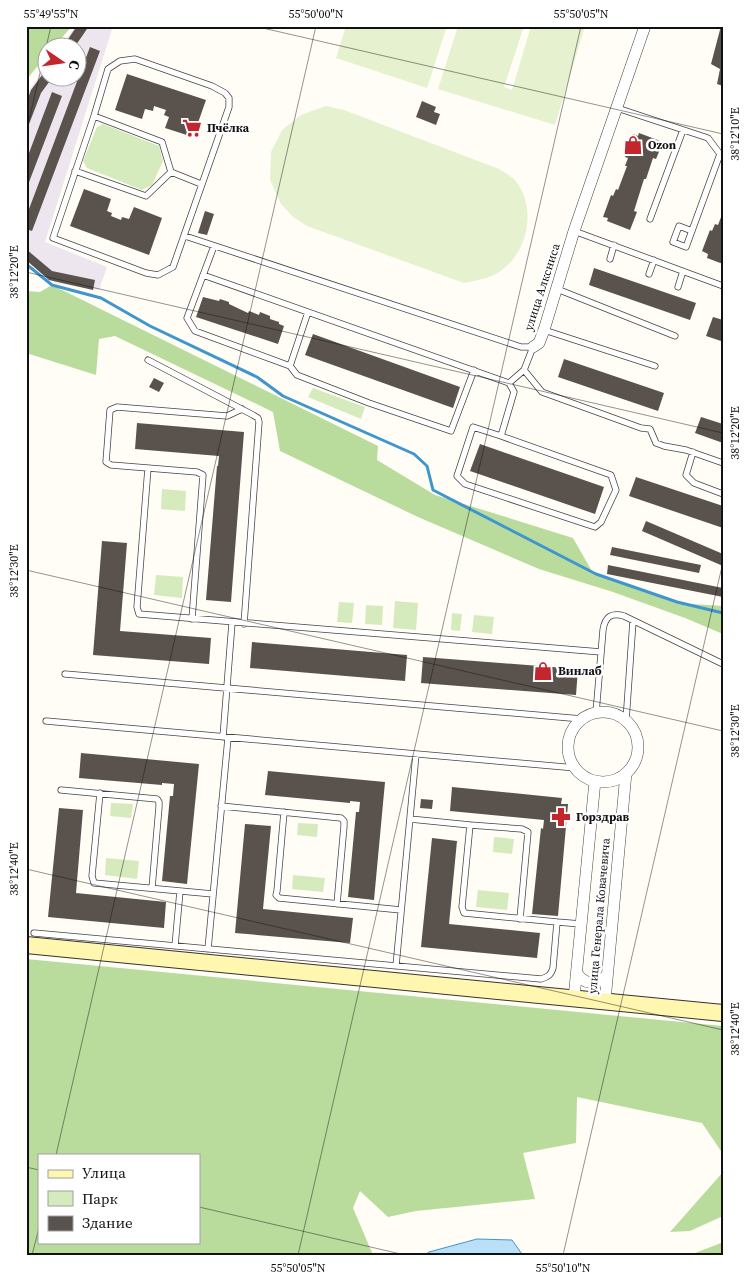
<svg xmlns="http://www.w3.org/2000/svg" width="749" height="1281" viewBox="0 0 749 1281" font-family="'Source Serif 4',serif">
<rect width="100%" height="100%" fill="#fffdf5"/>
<path fill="#eee6ef" d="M76,26h37l-68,216 62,25 -8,23 -44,-7 -29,-23v-161l4,-10 17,-24 1,13h30v-30l-18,-1z"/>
<path fill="#d5ebbd" d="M103,124l56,22 4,15 -11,24 -10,5 -55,-22 -4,-7 14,-34z
M313,388l52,19 -4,12 -53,-22z
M162,489l24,2 -1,20 -24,-2z
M156,575l27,2 -1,21 -28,-3z
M395,601l23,2 -2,27 -23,-2z
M339,602l15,1 -2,20 -15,-1z
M366,605l17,1 -1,19 -17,-1z
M452,613l10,1 -2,17 -9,-1z
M474,615l20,2 -2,17 -20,-2z
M111,803l22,1 -2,14 -21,-2z
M298,823l20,1 -1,13 -20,-2z
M494,837l20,2 -2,15 -19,-2z
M106,858l33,3 -2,18 -32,-4z
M293,875l32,3 -2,14 -31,-3z
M478,890l31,3 -2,17 -31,-3z"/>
<path fill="#b9dc9c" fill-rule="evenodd" d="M26,26h46l-18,21 -6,1 -1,7 -21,25z
M52,285l326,161 -1,14 58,35 138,43 20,35 83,30 47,3v28l-38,-16 -72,-26 -74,-23 -121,-52 -138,-66 -7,-39 -158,-76 -16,3 -3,36 -70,-22v-62l14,1z
M26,959l697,67v128l-21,-31 -125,-26 -1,46 -53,10 12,46 -119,12 -28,6 -28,-26 -7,17 20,47h-347zM39,1155h160v87h-160z
M723,1172v44l-33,15 -20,1z
M721,1243l2,12h-28v-2z"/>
<path fill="#e6f2cf" d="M346,26h101l-20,62 -91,-30z
M458,26h66l-20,61 8,3 19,-64h54l-30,99 -117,-36z
M326,106l18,4 155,59c5,3 12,7 16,11 24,29 12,78 -21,95 -9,4 -20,6 -30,8l-157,-57 -14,-9 -12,-13 -11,-24 1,-28 11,-22 19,-15z"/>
<path fill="#b9e0f7" stroke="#3f96cf" d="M477,1239l35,1 10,14 12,1h-109l4,-3z"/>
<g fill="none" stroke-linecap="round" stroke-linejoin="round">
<path stroke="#3f96cf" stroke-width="3" d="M26,264l26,21 49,13 49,28 107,51 26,19 131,58 13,12 6,24 163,84 81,28 46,11"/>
</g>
<path fill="#5a524d" d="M77,26h12l-15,22h-12z
M721,26h2v60l-6,-2 3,-15 -9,-5z
M90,47l10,4 -68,180 -6,-2v-12z
M48,67v11h4l-11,15 -15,39v-28l5,-14z
M127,74l79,26 -13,37 -28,-9 4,-11 -5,-2 2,-5 -12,-4 -1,5 -8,-2 -3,10 -27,-9z
M52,92l10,4 -36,94v-29z
M422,101l14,6 -2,5 6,2 -4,11 -20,-8z
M639,133l24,9 -7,17 -3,-1 -7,21h-2l-10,32 3,1 -7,18 -23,-9 1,-3 -5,-1 8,-22 2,1 3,-7 2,1 9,-24h-2l3,-8 -3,-1 8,-23 5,2z
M84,189l27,10 -4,12 5,2 -1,3 10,4 1,-3 7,2 5,-12 28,11 -13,37 -79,-29z
M205,211l9,3 -7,21 -9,-2z
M723,212v52l-16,-6 1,-4 -6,-3 8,-21 2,1 3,-7 3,1z
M26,249l26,22 43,9 -2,10 -44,-10 -23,-20z
M594,268l102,35 -6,17 -101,-35z
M203,297l16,4 1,-2 9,3v2l19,9 1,-2 10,4 1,-3 10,4v3l9,3v2l5,2 -6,18 -82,-27z
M713,317l10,3v16l-2,5 -15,-5z
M313,334l147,53 -7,21 -148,-53z
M564,359l100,34 -6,18 -100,-34z
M154,378l10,5 -5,9 -10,-5z
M701,417l22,7v19l-28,-10z
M137,423l107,9 -13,170 -25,-2 11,-134h1l1,-10 -84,-7z
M480,444l124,43 -9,27 -125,-43z
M636,477l87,29v22l-94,-32z
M646,521l77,33v12l-81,-35z
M102,541l25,2 -7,88 91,7 -2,26 -116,-9z
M612,547l89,18 -2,8 -89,-18z
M608,565l115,23v9l-116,-23z
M252,642l155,13 -2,26 -155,-13z
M423,657l155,12 -2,26 -155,-12z
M81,753l118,11 -12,120 -25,-3 8,-85h3l1,-12 -12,-1v2l-83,-7z
M268,771l117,11 -11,118 -26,-3 8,-85h3l1,-10 -10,-1v2l-85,-8z
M452,787l110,11 -1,6h7l-10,112 -26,-2 9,-86 2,1 1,-9 -94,-9z
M421,799l12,1 -1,9 -12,-1z
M59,808l24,2 -7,83 90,9 -2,26 -116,-11z
M245,824l26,2 -8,83 90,9 -3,25 -115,-10z
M432,838l25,3 -8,83 91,9 -3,25 -116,-11z"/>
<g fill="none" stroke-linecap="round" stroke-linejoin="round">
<g stroke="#444" stroke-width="7">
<path id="lane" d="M617,108l91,30 12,16 3,1
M94,116l14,-47 12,-8 15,-2 77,27 13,7 4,5v9l-56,160 -15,8 -12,-2 -93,-35 41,-122 68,26 9,30 30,12
M75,171l71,25 25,-24
M650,219l33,-89
M574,231l149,55
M692,231l-13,-5 -6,16 13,5 34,-93
M185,236l336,111h12l-9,23 -15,13 -306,-108
M214,246l-27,72 8,13 95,35
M610,259l4,-14
M649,274l5,-14
M678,287l5,-16
M557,289l118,47
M308,312l-18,54 7,9 72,28 82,28 23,-61
M544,330l111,36
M148,360l105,55 5,3 1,4 -15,202
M524,370l18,22 99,36 9,1 6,14 8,3 22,4 37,13
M242,409l-15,7 -110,-9 -7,3 -4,52 5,3 37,3 -11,139 2,7 462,38
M501,436l-28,-9 -16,49 8,8 130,43 6,-5 15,-32 -5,-15 -110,-39 13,-44 -5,-9
M693,452l-7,23 8,8 29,11
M148,468l49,4 6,3 -11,144
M65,674l517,45
M596,713l7,-83c2,-13 8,-18 21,-14l99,48
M46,721l530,47
M626,721l7,-100
M223,737l9,-114
M61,790l96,9 2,3v5l-7,81
M100,793l-8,83 2,7 119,11
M221,806l120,12 3,3v5l-7,78
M284,812l-7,79 -1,4 3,3 122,12
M410,819l60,6 -8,82 2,6 93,9
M470,825l52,4 6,3 -8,87
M34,933l507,46c7,-2 10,-4 12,-11l4,-46 24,2
M175,946l5,-55
M208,949l20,-211
M396,966l20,-212"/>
</g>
<g stroke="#444" stroke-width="12">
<path id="street" d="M533,347l6,-4 5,-13 30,-99 71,-205
M568 747a35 35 0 1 1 70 0a35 35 0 1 1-70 0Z
M577,973c7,12 20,13 30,2
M574,998l21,-217
M605,1001l21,-228"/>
</g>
<g stroke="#333" stroke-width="18">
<path id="secondary" d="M26,945l697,68"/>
</g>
<use href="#lane" stroke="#fff" stroke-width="5.5"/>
<use href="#street" stroke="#fff" stroke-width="11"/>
<use href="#secondary" stroke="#fff6b0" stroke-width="16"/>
</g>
<path fill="none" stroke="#111" stroke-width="1" stroke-opacity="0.45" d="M254,26l469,108M26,133l25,-107M26,272l697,161M26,570l697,161M26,869l697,161M56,1155l260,-1129M26,1167l13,3M199,1207l206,48M32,1255l7,-27M298,1255l283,-1229M563,1255l160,-693"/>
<defs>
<g id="supermarket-bare" transform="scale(1.5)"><path d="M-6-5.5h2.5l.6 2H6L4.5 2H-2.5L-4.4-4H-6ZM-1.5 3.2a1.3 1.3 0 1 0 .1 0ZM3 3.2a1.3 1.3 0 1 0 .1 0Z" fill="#c4262e" stroke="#fff" stroke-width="2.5" paint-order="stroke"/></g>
<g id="shop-bare" transform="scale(1.5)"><path d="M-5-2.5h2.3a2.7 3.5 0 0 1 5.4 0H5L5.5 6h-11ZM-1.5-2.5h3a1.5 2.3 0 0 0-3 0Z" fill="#c4262e" stroke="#fff" stroke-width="2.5" paint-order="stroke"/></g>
<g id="pharmacy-bare" transform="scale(1.5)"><path d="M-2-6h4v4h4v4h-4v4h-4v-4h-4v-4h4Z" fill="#c4262e" stroke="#fff" stroke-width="2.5" paint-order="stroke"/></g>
</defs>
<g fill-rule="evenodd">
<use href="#supermarket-bare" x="192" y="128"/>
<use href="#shop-bare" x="633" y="145"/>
<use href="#shop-bare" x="543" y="671"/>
<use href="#pharmacy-bare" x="561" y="817"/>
</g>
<g text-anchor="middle" stroke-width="5" stroke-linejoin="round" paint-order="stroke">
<g font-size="12" font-weight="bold" fill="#111" stroke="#fff" text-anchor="start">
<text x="207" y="132">Пчёлка</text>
<text x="648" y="149">Ozon</text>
<text x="558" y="675">Винлаб</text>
<text x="576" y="821">Горздрав</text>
</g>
<g font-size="12" fill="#111" stroke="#fff">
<text transform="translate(542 287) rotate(-72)" y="4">улица Алксниса</text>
<text transform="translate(599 916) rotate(-85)" y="4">улица Генерала Ковачевича</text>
</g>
</g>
<rect width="749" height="1281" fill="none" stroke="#ffffff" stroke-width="55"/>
<rect x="38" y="1154" width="162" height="90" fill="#ffffff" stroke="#a0a0a0"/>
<rect x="48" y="1170" width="25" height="8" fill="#fff6b0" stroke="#a0a0a0"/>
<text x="82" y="1178" font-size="15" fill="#111111">Улица</text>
<rect x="48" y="1191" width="25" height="15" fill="#d5ebbd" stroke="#a0a0a0"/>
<text x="82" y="1204" font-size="15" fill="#111111">Парк</text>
<rect x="48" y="1216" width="25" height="15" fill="#5a524d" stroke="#a0a0a0"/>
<text x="82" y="1228" font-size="15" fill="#111111">Здание</text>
<g transform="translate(62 62) rotate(103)"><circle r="24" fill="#ffffff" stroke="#a0a0a0"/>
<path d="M0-4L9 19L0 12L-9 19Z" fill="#c4262e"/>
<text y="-8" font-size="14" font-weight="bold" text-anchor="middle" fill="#111111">С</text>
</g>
<rect x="28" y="28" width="694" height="1226" fill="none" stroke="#111" stroke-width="2"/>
<g font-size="12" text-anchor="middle" fill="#111">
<text x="51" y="18">55°49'55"N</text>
<text x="316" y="18">55°50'00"N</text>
<text x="581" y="18">55°50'05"N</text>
<text transform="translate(735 134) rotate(-90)" y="4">38°12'10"E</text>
<text transform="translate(14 272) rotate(-90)" y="4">38°12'20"E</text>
<text transform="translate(735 433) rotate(-90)" y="4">38°12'20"E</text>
<text transform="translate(14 571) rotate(-90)" y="4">38°12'30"E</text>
<text transform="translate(735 731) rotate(-90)" y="4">38°12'30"E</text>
<text transform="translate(14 869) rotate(-90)" y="4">38°12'40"E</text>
<text transform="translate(735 1029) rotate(-90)" y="4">38°12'40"E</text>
<text x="298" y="1272">55°50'05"N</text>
<text x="563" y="1272">55°50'10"N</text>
</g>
</svg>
